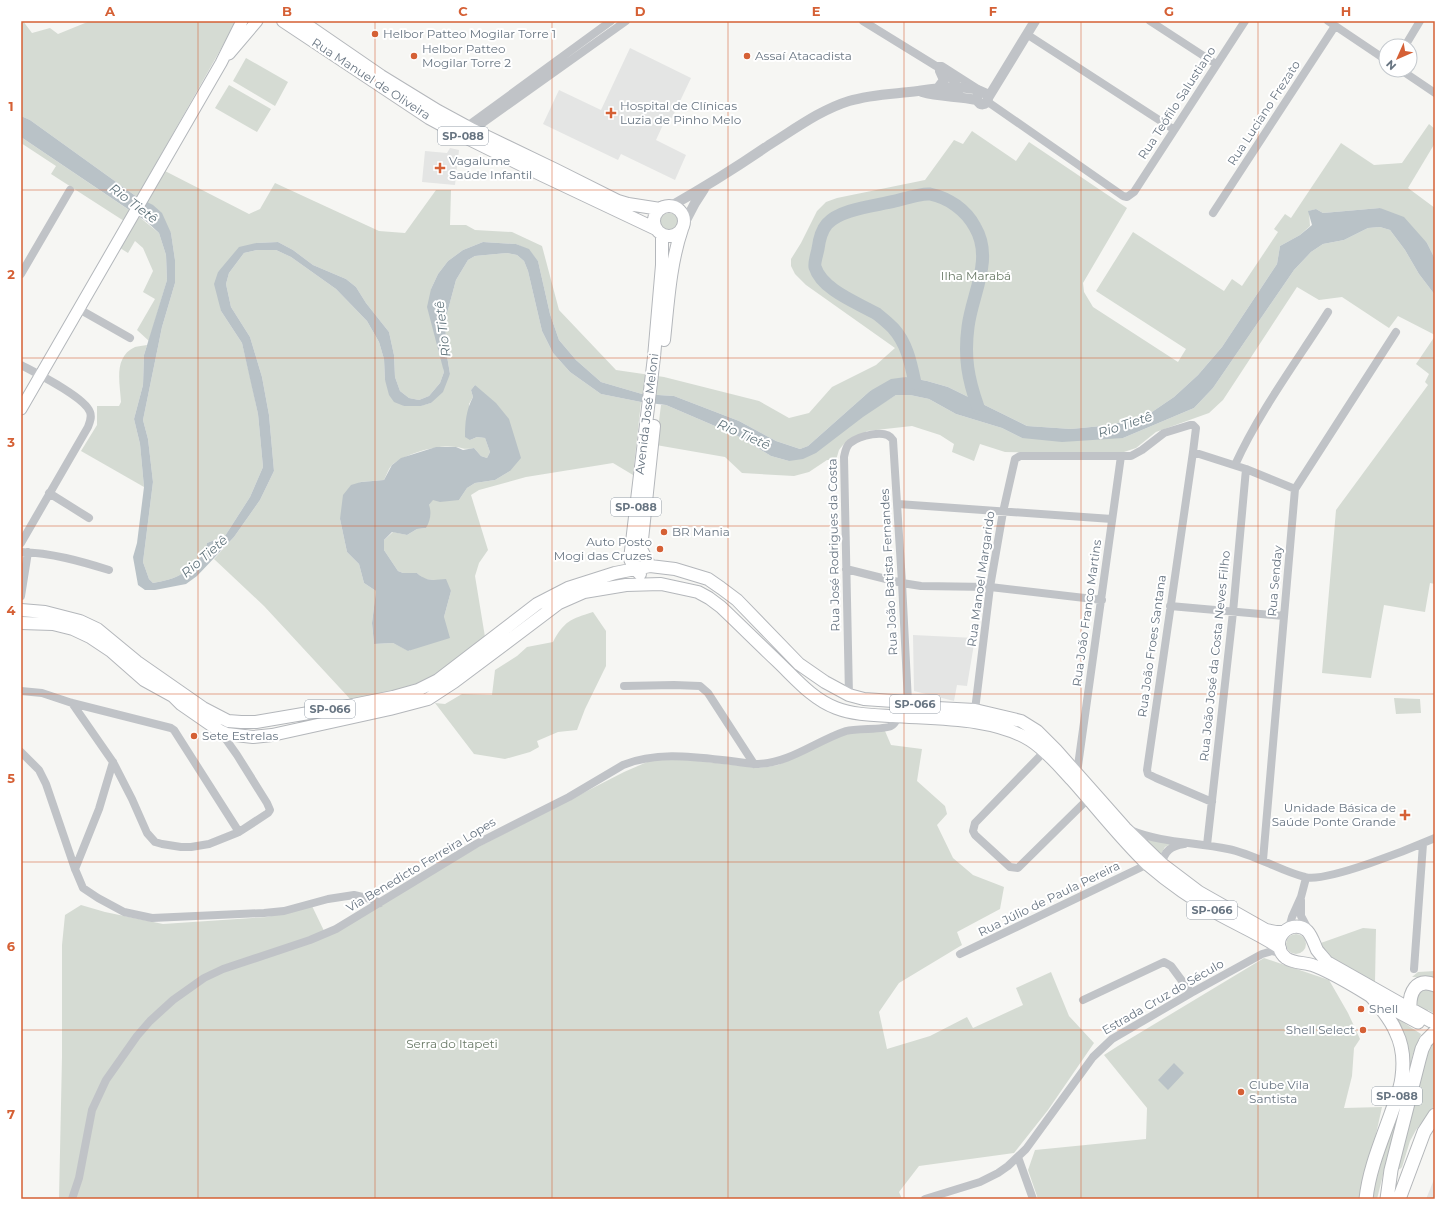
<svg xmlns="http://www.w3.org/2000/svg" width="1456" height="1220" viewBox="0 0 1456 1220" font-family="Montserrat,sans-serif">
<rect width="100%" height="100%" fill="#f6f6f3"/>
<path fill="#e4e5e4" d="M630,48l61,30 -19,40 -5,-2 -11,24 30,15 -11,25 -54,-26 -3,6 -75,-36 16,-34 42,20z
M450,148l9,2 -4,35 -33,-3 3,-31 22,2z
M913,635l62,3 -8,48 -10,-1 -3,16 -40,-10z
M1435,1177v22h-9z"/>
<path fill="#d5dbd3" fill-rule="evenodd" d="M21,21h2l9,12 18,-5 8,6 32,-13h142l3,3 -98,173 -107,-77 -9,-4z
M246,58l42,24 -13,24 -42,-25z
M229,85l42,24 -14,23 -42,-24z
M1429,124l6,5v14l-27,45 27,20v51l-8,-16 -47,-35 -57,5 -7,-4 -7,2 1,15 -10,9 -20,11 -3,18 -55,83 -24,28 -24,22 -22,15 -40,13 -41,4 -44,-3 -79,-39 -21,-6 -21,-4 -36,14 -62,55 -8,3 -24,-8 -37,-20 -65,-25 -32,-2 -41,-12 -25,-22 -17,-20 -9,-26 -12,-53 -9,-11 -13,-6 -33,-2 -20,8 -15,11 -10,13 -7,15 13,83 -4,11 -11,13 -10,4 -10,-2 -9,-7 -5,-14 -1,-22 -5,-23 -23,-29 -10,-16 -10,-8 -33,-14 -20,-15 -15,-8 -22,1 -38,29 3,39 21,32 9,38 7,33 5,53 -13,30 -25,39 -18,7c-2,14 -8,15 -19,23 -2,2 -3,5 -5,7 -8,6 -20,8 -30,10l-4,-4 -6,-17 10,-80 -5,-43 -5,-19 19,-93 13,-44v-23l-4,-27 -25,-31 19,-31 84,43 11,-5 15,-26 104,48 26,2 31,-43h15l-1,35h16l9,5 37,2 30,14 17,64 57,60 48,7 95,24 30,17 20,-5 23,-26 44,-22 19,-17 -89,-63 -11,-11 -4,-8v-7l10,-16 16,-32 9,-9 11,-4 88,-18 29,-40 9,4 9,-13 44,30 13,-19 98,66 -44,75 1,9 9,15 85,55 8,-13 -90,-58 37,-59 91,59 8,-12 10,7 36,-54 -4,-3 11,-15 6,4 50,-75 33,22 28,-2z
M21,137l108,73 -5,11 -73,-47 5,-8 -35,-23z
M659 223a10 10 0 1 1 20 0a10 10 0 1 1-20 0Z
M138,216l21,17 7,22 1,25 -18,61 -12,-11 18,-31 -12,-7 10,-21 -10,-23 -8,-7 -7,12 -8,-5z
M1380,227l10,3 15,20 14,24 16,21v40l-37,-19 -9,12 -47,-31 -23,3 -22,-13 -74,113 -14,13 -53,19 -20,16 -18,6 -113,-2 -25,-8 -6,17 -22,-9 2,-8 -14,-9 -28,-9 -45,5 -24,14 -4,5 -3,10h-9l-18,12 -15,4 -52,-3 -17,-16 -69,-12 5,-40h5l70,30 35,21 18,5 107,-66h14l19,4 27,15 46,14 20,10h101l71,-30 19,-20 81,-118 17,-18 12,-8 21,-4 24,-12z
M257,250h19l15,7 45,32 31,32 12,21 5,17 1,21 19,26h16l11,-3 19,-29 -3,-18 -2,-35 11,-41 12,-20 7,-4 32,-3 10,2 7,6 4,10 14,60 11,22 17,19 31,22 40,8 -8,73 -20,-12 -87,14 -47,13 -8,5 17,55 -9,13 -4,13 10,61 -45,36 -28,14 -61,13 -87,-94 -50,-47 20,-22 26,-37 14,-29 -5,-56 -7,-38 -12,-40 -19,-30 -5,-23 3,-11 15,-20zM475,385l35,86 -15,9 -20,3 -8,5 -8,12 -26,-1 -4,6 -3,23 -9,1 -10,6 -14,-3 -9,8v10l14,21 5,2h14l7,6 10,1 17,11 -7,26 -35,34 -16,-8 -19,1 -2,-21 4,-32 -12,-8 -5,-19 -12,-12 -7,-33 20,-37 24,-2c2,-4 5,-13 9,-16 15,-11 45,-20 63,-17 9,1 6,3 18,1l7,8 6,2 3,-6 -5,-14 -8,-1 -7,3 -1,-36 4,-7 -2,-7z
M1435,336v248l-5,-1 -5,29 -41,-7 -13,73 -49,-5 14,-163 92,-125 -3,-3 4,-8 -13,-10z
M147,345l-3,10 -1,30 -9,34 6,25 4,43 -63,-36 16,-26v-19h22l2,-4c-1,-19 -8,-45 14,-55 3,-1 8,-1 12,-2z
M593,612l13,19v35l-21,43 -8,21 -19,2 -21,9 2,6 -9,5 -25,7 -31,-5 -39,-51 10,1 17,-10 30,1 3,-25 22,-14 10,-9 26,-5c11,-21 18,-23 40,-30z
M1394,698l26,1 1,14 -25,1z
M852,731h33l6,14 31,4 -5,32 28,25 2,8 -10,11 16,33 20,17 31,12 -4,22 -43,23 5,13 -63,38 -20,29 8,37 43,-13 37,-19 6,11 50,-23 -7,-17 35,-16 18,44 25,27 -46,67 -34,43 -95,13 -20,26 3,7h-843l3,-142v-112l3,-30 16,-10 24,7 58,12 104,-7 45,-11 14,29 16,-7 136,-81 146,-75 30,-13 18,-1 88,10 18,-3z
M1139,838l10,2 24,3 -8,4 -5,9z
M1363,928l13,1 -1,54 -45,-24 -12,-15z
M1286 944a10 10 0 1 1 20 0a10 10 0 1 1-20 0Z
M1264,958l65,22 19,33 12,26 -6,9 -2,28 -8,32 38,-1 -11,50 -12,42h-321l-10,-29 7,-20 111,-11 1,-31 -43,-53 14,-9z
M1435,971v9l-12,-3h-11l6,-5z
M1419,988l16,1v25l-7,-4 -3,4 -9,-6 -1,-16z
M1392,1015l29,19 -8,20 -36,145h-6l34,-124z
M1433,1040l2,2v63l-19,25 -6,11 -8,26 -2,2h-3l24,-103z"/>
<path fill="#b9c2c7" d="M21,116l9,4 107,77 16,8 9,8 9,20 4,27v23l-13,44 -19,93 5,19 5,43 -10,80 6,17 4,4c10,-2 22,-4 30,-10 2,-2 3,-5 5,-7 11,-8 17,-9 19,-23l18,-7 25,-39 13,-30 -5,-53 -16,-71 -21,-32 -7,-27 4,-12 21,-25 17,-4 22,-1 15,8 20,15 33,14 10,8 10,16 23,29 5,23 1,22 5,14 9,7 10,2 10,-4 11,-13 4,-11 -17,-65 4,-18 7,-15 10,-13 15,-11 20,-8 33,2 13,5 9,12 12,53 9,26 17,20 25,22 41,12 32,2 65,25 37,20 24,8 8,-3 62,-55 21,-12 15,-2 21,4 21,6 79,39 44,3 41,-4 40,-13 22,-15 24,-22 24,-28 55,-83 3,-18 20,-11 12,-10 -4,-14 8,-2 7,4 57,-5 24,9 23,26 8,16v36l-16,-21 -14,-24 -15,-20 -10,-3 -12,1 -24,12 -21,4 -12,8 -17,18 -81,118 -19,20 -71,30 -61,4 -40,-4 -20,-10 -46,-14 -27,-15 -19,-4h-14l-33,22 -47,36 -13,6 -14,2 -18,-5 -35,-21 -70,-30 -25,-3 -40,-8 -31,-22 -17,-19 -11,-22 -14,-60 -4,-10 -7,-6 -10,-2 -32,3 -7,4 -12,20 -11,41 2,35 3,18 -7,18 -12,11 -10,3h-17l-10,-4 -5,-7 -4,-15 -1,-21 -5,-17 -12,-21 -31,-32 -45,-32 -15,-7h-19l-13,3 -15,20 -3,11 5,23 19,30 12,40 7,38 5,56 -14,29 -26,37 -37,39 -11,8 -31,6h-10l-7,-5 -5,-28 4,-14 7,-56 -4,-43 -6,-25 9,-34 1,-30 23,-75 -1,-25 -7,-22 -12,-11 -126,-85z
M475,385l21,18 13,16 12,39 -11,13 -15,9 -20,3 -8,5 -8,12 -19,2 -7,-2 -4,5c3,8 1,16 -3,23l-9,1 -10,6 -15,-3 -8,8v10l14,21 5,2h14c10,9 17,7 29,6l5,12 -7,26 6,21 -42,13 -15,-8 -19,1 -2,-21 4,-32 -12,-8 -5,-19 -12,-12 -7,-33 3,-24 8,-10 10,-3 23,-2 8,-15 9,-7 35,-11h20l7,3 11,-2 7,8 6,2 3,-6 -5,-14 -8,-1 -7,3 -5,-3c0,-14 1,-27 8,-40l-2,-7z
M1174,1063l10,10 -16,17 -10,-10z"/>
<g fill="none" stroke-linecap="round" stroke-linejoin="round">
<path stroke="#b9c2c7" stroke-width="13" d="M915,383c-4,-19 -8,-40 -22,-55 -5,-5 -11,-10 -16,-14 -19,-11 -55,-24 -62,-47 -1,-4 2,-13 3,-18 1,-8 3,-18 9,-25 13,-15 48,-18 68,-23 8,-2 27,-8 35,-7 19,4 36,16 45,33 19,32 -3,67 -7,100 -4,30 0,52 10,80"/>
<g stroke="#b3b7bb" stroke-width="13">
<path id="secondary" d="M229,54l28,-33
M21,409l200,-346 21,-42"/>
</g>
<g stroke="#b4b7bb" stroke-width="14">
<path id="primary" d="M283,21l146,97 26,14 87,43 114,54
M301,21l80,55 57,35 35,19 83,40 62,31 10,3 32,5
M654 221a15 15 0 1 1 30 0a15 15 0 1 1-30 0Z
M664,340c4,-37 6,-76 18,-111
M650,566l-9,-17 13,-123
M640,574l-5,-5 -5,-10 24,-202 8,-92v-30
M21,610l24,2 35,9 17,8 40,33 66,46 25,13 13,1h15l82,-14 55,-11 25,-7 20,-10 99,-76 31,-16 47,-15 35,-7 25,3 33,10 13,9 16,12 62,64 26,18 24,13 15,4 44,3 29,6 38,2 46,11 16,10 19,19 69,78 37,36 37,28 67,38 10,2h8
M21,623l32,1 20,5 17,8 21,14 33,29 29,16 8,8 39,27 7,3 26,3 19,-2 118,-26 38,-10 26,-17 105,-79 25,-11 42,-7 35,-1 37,8 11,6 12,9c19,18 37,36 56,54 18,17 35,38 59,47 18,7 38,7 57,8 43,3 99,1 137,24 16,10 29,26 42,40 25,28 48,58 75,84 22,19 48,37 73,51 20,11 41,20 60,33
M1372,997c-18,-11 -37,-23 -57,-31 -9,-4 -21,-2 -29,-8 -7,-5 -9,-15 -5,-22 3,-5 7,-8 12,-9 16,-3 19,12 24,23 3,4 7,8 10,12l83,47"/>
</g>
<g stroke="#b3b6b9" stroke-width="15">
<path id="trunk" d="M1435,985c-19,-8 -26,8 -25,24l25,14
M1377,1000l41,22
M1366,1199c3,-29 15,-57 25,-85 4,-12 10,-25 11,-37 2,-15 1,-31 -6,-45 -5,-13 -15,-24 -24,-35
M1387,1199l4,-29 28,-110 3,-11 4,-8
M1399,1199l25,-67 11,-17"/>
</g>
<path stroke="#c0c3c7" stroke-width="8" d="M863,21l73,45h6l36,23
M1150,21l66,43
M1328,21l58,39
M1028,35l145,94
M1405,46l15,-25
M939,70c8,7 18,10 20,21
M1401,70l34,23
M988,102l135,94 4,1 7,-5 111,-171
M466,127l145,-106
M473,130l153,-109
M1213,213l122,-187
M21,274l49,-84
M79,309l51,29
M21,365c15,8 64,32 69,47 2,5 0,10 -2,15l-67,116
M1193,452l53,17 49,20
M1235,465c24,-53 62,-104 93,-153
M49,493l40,25
M898,504l214,15
M21,552c31,1 59,9 88,18
M846,569l56,14 19,3 69,1 112,13
M21,596l7,-44
M1170,606l114,10
M624,686l50,-1 26,1 8,7 46,71
M21,691l21,2 30,10 99,25 3,2 65,102
M849,695l-5,-238c1,-5 2,-11 6,-14 9,-7 36,-15 43,-3l9,143 6,119
M72,703l41,59 19,37 15,34 8,9 7,2 19,3h10l18,-3 30,-12 29,-19 2,-3 -3,-7 -30,-48 -17,-24
M975,710l15,-123 13,-75 12,-53 5,-3h111l11,-6 22,-17 26,-8h3l3,3 -3,24 -46,318 1,4 8,4 56,24
M1045,751l-70,72 -2,8 2,4 35,32 8,1 70,-69
M21,752l18,18 7,14 29,85 8,19 15,10 26,14 28,6 112,-5 20,-2 44,-12 26,-4 17,4 9,4
M1077,773l44,-317
M1130,830c31,13 65,12 98,19 26,5 52,22 77,28 21,6 107,-29 130,-39
M1207,845l26,-233 13,-143
M1263,860l32,-371 101,-157
M1162,864c2,-13 9,-18 22,-20
M75,869l24,-60 14,-47
M1301,900v16l8,15
M1289,928l3,-11 9,-20 5,-19
M960,954l188,-90
M1414,969l9,-125
M1083,1000l81,-38 7,4 20,27
M1018,1157l15,42
M72,1199l7,-21 13,-68 14,-30 31,-44 13,-15 23,-21 31,-22 19,-9 87,-29 26,-11 140,-85 93,-47 54,-32c34,-14 72,-8 108,-4 9,1 18,3 27,3 32,-1 58,-23 88,-33 11,-3 39,-1 45,-5 4,-2 5,-5 7,-9
M925,1199l55,-17 18,-9 10,-7 18,-17 67,-92 19,-18 79,-46 71,-39 10,-3 9,2"/>
<path stroke="#c0c3c7" stroke-width="10" d="M938,88l6,-8 -4,-9
M922,92c17,5 36,4 55,8
M988,98l47,-77
M671,206c34,-19 66,-39 98,-61 26,-16 51,-35 80,-44 23,-7 46,-7 69,-10 20,-3 51,-8 69,3l1,5c-2,7 -8,7 -11,1l1,-6 3,-2
M684,224l11,-21 9,-14"/>
<use href="#secondary" stroke="#fff" stroke-width="11"/>
<use href="#primary" stroke="#fff" stroke-width="12"/>
<use href="#trunk" stroke="#fff" stroke-width="13"/>
<g stroke="#b3b6b9" stroke-width="15" stroke-linecap="butt">
<path id="trunk-bridge" d="M1426,1041l9,-9"/>
</g>
<use href="#trunk-bridge" stroke="#fff" stroke-width="13"/>
</g>
<path fill="none" stroke="#d56035" stroke-width="1" stroke-opacity="0.55" d="M198,21v1178M375,21v1178M552,21v1178M728,21v1178M904,21v1178M1081,21v1178M1258,21v1178M21,190h1414M21,358h1414M21,526h1414M21,694h1414M21,862h1414M21,1030h1414"/>
<g fill="#d56035" stroke="#fff" stroke-width="1.5">
<circle cx="375" cy="34" r="4"/>
<circle cx="414" cy="56" r="4"/>
<circle cx="747" cy="56" r="4"/>
<path d="M609 107h4v4h4v4h-4v4h-4v-4h-4v-4h4z"/>
<path d="M438 162h4v4h4v4h-4v4h-4v-4h-4v-4h4z"/>
<circle cx="664" cy="532" r="4"/>
<circle cx="660" cy="549" r="4"/>
<circle cx="194" cy="736" r="4"/>
<path d="M1403 809h4v4h4v4h-4v4h-4v-4h-4v-4h4z"/>
<circle cx="1361" cy="1009" r="4"/>
<circle cx="1363" cy="1030" r="4"/>
<circle cx="1241" cy="1092" r="4"/>
</g>
<g text-anchor="middle" stroke-width="4" stroke-linejoin="round" paint-order="stroke">
<g fill="#fff" stroke="#959ea8" stroke-width="1">
<rect x="438" y="127" width="50" height="18" rx="3"/>
<rect x="611" y="498" width="50" height="18" rx="3"/>
<rect x="890" y="695" width="50" height="18" rx="3"/>
<rect x="305" y="700" width="50" height="18" rx="3"/>
<rect x="1187" y="901" width="50" height="18" rx="3"/>
<rect x="1372" y="1087" width="50" height="18" rx="3"/>
</g>
<g font-size="11" font-weight="bold" fill="#687582">
<text x="463" y="140">SP-088</text>
<text x="636" y="511">SP-088</text>
<text x="915" y="708">SP-066</text>
<text x="330" y="713">SP-066</text>
<text x="1212" y="914">SP-066</text>
<text x="1397" y="1100">SP-088</text>
</g>
<g font-size="12" fill="#687582" stroke="#fff" text-anchor="start">
<text x="383" y="38">Helbor Patteo Mogilar Torre 1</text>
<text x="422" y="53">Helbor Patteo<tspan x="422" dy="14">Mogilar Torre 2</tspan></text>
<text x="755" y="60">Assaí Atacadista</text>
<text x="620" y="110">Hospital de Clínicas<tspan x="620" dy="14">Luzia de Pinho Melo</tspan></text>
<text x="449" y="165">Vagalume<tspan x="449" dy="14">Saúde Infantil</tspan></text>
<text x="672" y="536">BR Mania</text>
<text x="652" y="546" text-anchor="end">Auto Posto<tspan x="652" dy="14">Mogi das Cruzes</tspan></text>
<text x="202" y="740">Sete Estrelas</text>
<text x="1396" y="812" text-anchor="end">Unidade Básica de<tspan x="1396" dy="14">Saúde Ponte Grande</tspan></text>
<text x="1369" y="1013">Shell</text>
<text x="1355" y="1034" text-anchor="end">Shell Select</text>
<text x="1249" y="1089">Clube Vila<tspan x="1249" dy="14">Santista</tspan></text>
</g>
<g font-size="12" fill="#687582" stroke="#fff">
<text transform="translate(371 79) rotate(33)" y="4">Rua Manuel de Oliveira</text>
<text transform="translate(1177 103) rotate(-57)" y="4">Rua Teófilo Salustiano</text>
<text transform="translate(1264 113) rotate(-57)" y="4">Rua Luciano Frezato</text>
<text transform="translate(647 414) rotate(-83)" y="4">Avenida José Meloni</text>
<text transform="translate(834 545) rotate(-91)" y="4">Rua José Rodrigues da Costa</text>
<text transform="translate(889 572) rotate(-93)" y="4">Rua João Batista Fernandes</text>
<text transform="translate(981 579) rotate(-82)" y="4">Rua Manoel Margarido</text>
<text transform="translate(1275 581) rotate(-85)" y="4">Rua Senday</text>
<text transform="translate(1087 613) rotate(-82)" y="4">Rua João Franco Martins</text>
<text transform="translate(1152 646) rotate(-82)" y="4">Rua João Froes Santana</text>
<text transform="translate(1215 656) rotate(-84)" y="4">Rua João José da Costa Neves Filho</text>
<text transform="translate(421 865) rotate(-31)" y="4">Via Benedicto Ferreira Lopes</text>
<text transform="translate(1049 899) rotate(-26)" y="4">Rua Júlio de Paula Pereira</text>
<text transform="translate(1163 997) rotate(-30)" y="4">Estrada Cruz do Século</text>
</g>
<g font-size="12" fill="#697966" stroke="#fff">
<text x="976" y="280">Ilha Marabá</text>
<text x="452" y="1048">Serra do Itapeti</text>
</g>
<g font-size="13" font-style="italic" fill="#63767e" stroke="#fff">
<text transform="translate(134 203) rotate(37)" y="5">Rio Tietê</text>
<text transform="translate(442 329) rotate(-97)" y="5">Rio Tietê</text>
<text transform="translate(1125 424) rotate(-18)" y="5">Rio Tietê</text>
<text transform="translate(744 434) rotate(24)" y="5">Rio Tietê</text>
<text transform="translate(204 556) rotate(-41)" y="5">Rio Tietê</text>
</g>
</g>
<rect width="1456" height="1220" fill="none" stroke="#ffffff" stroke-width="44"/>
<g transform="translate(1398 58) rotate(225)"><circle r="19" fill="#ffffff" stroke="#c3c8cd"/>
<path d="M0-3L7 15L0 10L-7 15Z" fill="#d56035"/>
<text y="-6" font-size="11" font-weight="bold" text-anchor="middle" fill="#687582">N</text>
</g>
<rect x="22" y="22" width="1412" height="1176" fill="none" stroke="#d56035" stroke-width="1.5"/>
<g font-size="13" text-anchor="middle" font-weight="bold" fill="#d56035">
<text x="110" y="16">A</text>
<text x="287" y="16">B</text>
<text x="463" y="16">C</text>
<text x="640" y="16">D</text>
<text x="816" y="16">E</text>
<text x="993" y="16">F</text>
<text x="1169" y="16">G</text>
<text x="1346" y="16">H</text>
<text x="11" y="111">1</text>
<text x="11" y="279">2</text>
<text x="11" y="447">3</text>
<text x="11" y="615">4</text>
<text x="11" y="783">5</text>
<text x="11" y="951">6</text>
<text x="11" y="1119">7</text>
</g>
</svg>
